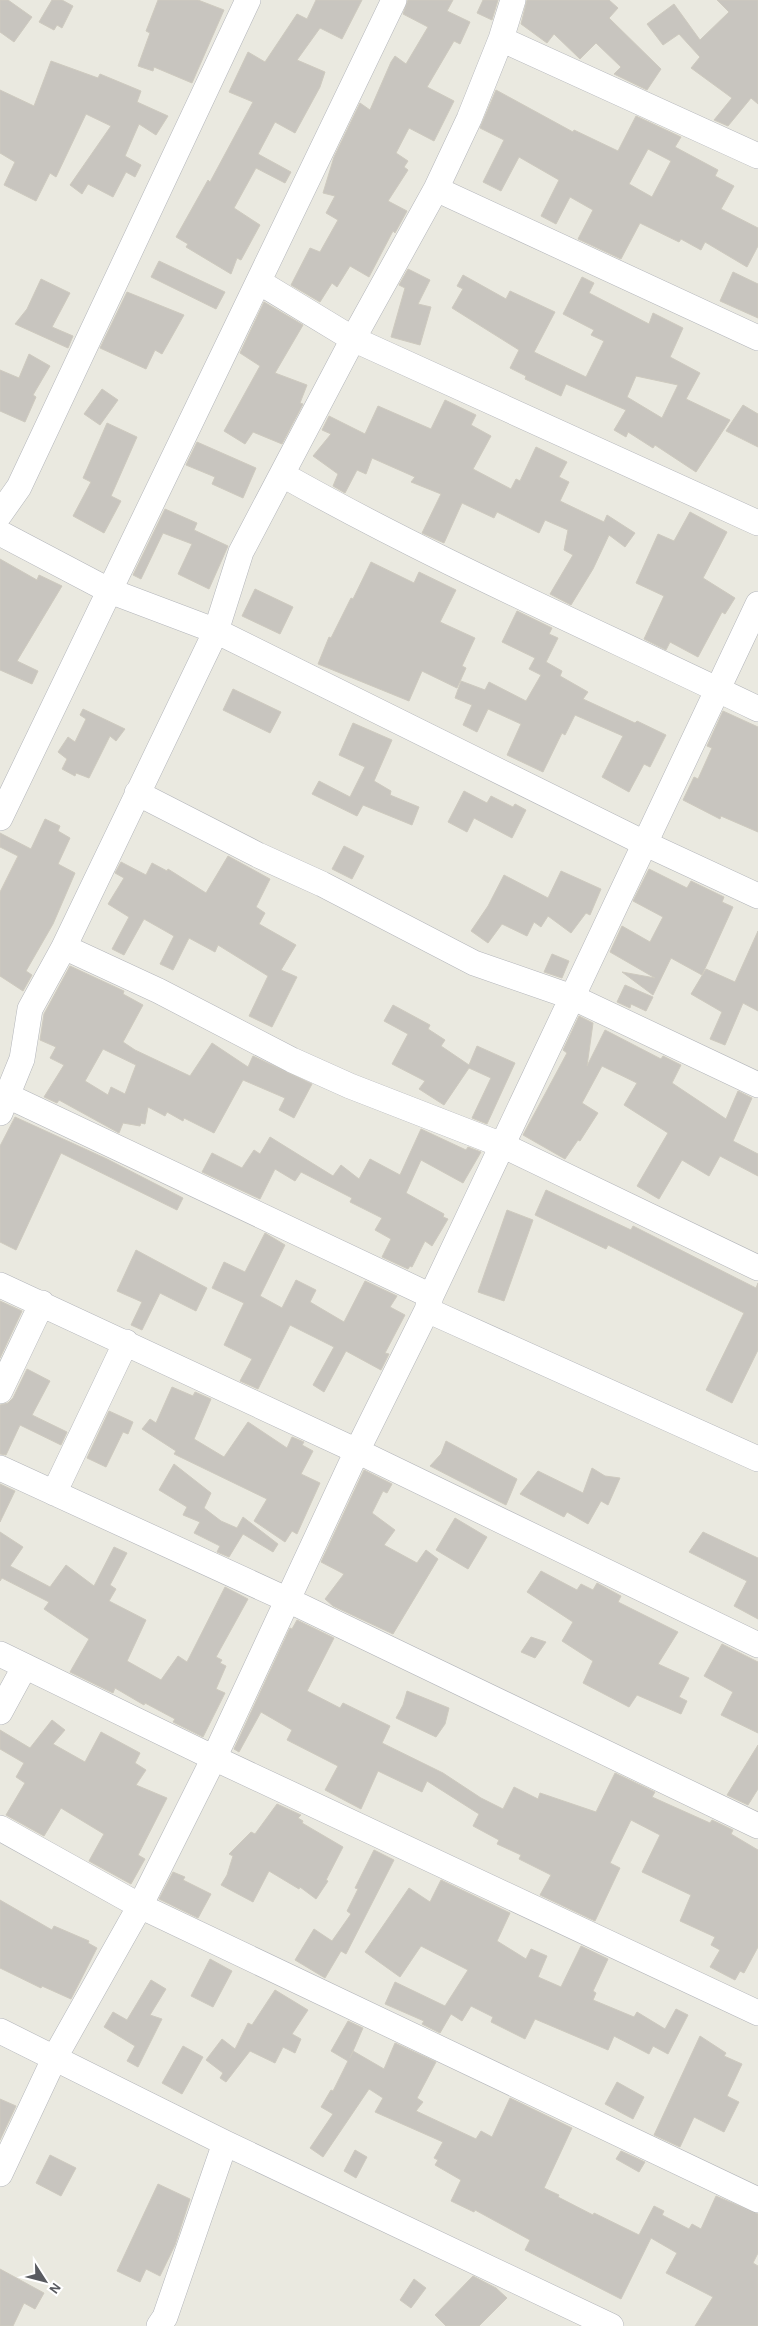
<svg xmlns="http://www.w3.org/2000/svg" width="758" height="2326" viewBox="0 0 758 2326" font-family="'Alegreya Sans',sans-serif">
<rect width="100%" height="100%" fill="#eae9e0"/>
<path fill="#c8c5bf" stroke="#cecabf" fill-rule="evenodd" d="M0,0h8l24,17 -18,25 -14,-10z
M52,0h10l11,6 -11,22 -5,-3 -3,5 -15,-8z
M158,0h40l26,10 -32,73 -38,-16 -1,4 -15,-5 12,-33 -4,-2z
M316,0h46l-20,39 -22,-11 -23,32 28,12 -5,15 -25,46 -20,-11 -17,32 33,18 -6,11 -29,-15 -22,40 26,17 -19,35 -4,-2 -6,16 -45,-27 2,-3 -12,-7 32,-57 2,2 43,-80 -24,-10 19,-40 17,10 32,-48 10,5z
M408,0h45l-6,11 23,11 -10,22 -6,-3 -27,46 27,14 -20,40 -25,-13 -13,25 12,8 -4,6 4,3 -20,31 19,10 -12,22 -2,-2 -24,46 -19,-11 -13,21 -5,-4 -12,19 -29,-17 19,-37 10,4 18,-32 -12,-7 9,-17 -12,-3 11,-36 26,-54 10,7 21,-48 4,-6 11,8 22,-37 -25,-13z
M483,0h15l-6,20 -15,-7z
M527,0h82l9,8 -9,10 52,51 -14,21 -33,-16 7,-7 -25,-24 -16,16 -26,-25 -7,9 -26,-19z
M717,0h41v104l-7,-6 -23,28 -14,-6 18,-22 -41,-30 9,-11 -21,-23 -16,11 -16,-21 27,-20 26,36 29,-28z
M51,61l47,17 2,-4 41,17 -4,11 31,14 -12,19 -17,-11 -14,32 16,9 -6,12 -9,-5 -13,25 -25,-13 -6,10 -12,-9 41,-59 -25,-12 -30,63 -6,-4 -14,28 -32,-16 11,-23 -15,-9v-63l34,16z
M496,90l77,42 1,-2 44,21 18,-35 45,21 -6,10 43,23 -3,6 19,10 -13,23 37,19v18l-11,21 -42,-25 -4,8 -20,-11 -2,3 -39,-19 -19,36 -43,-20 15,-29 -23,-13 -14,27 -15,-8 18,-36 -40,-23 -18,34 -18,-9 21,-42 -24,-12zM648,149l23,12 -19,36 -23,-13z
M159,261l66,31 -9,17 -65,-32z
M408,269l22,11 -12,24 13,3 -11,38 -29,-8 14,-49 -6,-3z
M733,272l25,12v34l-38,-17z
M463,275l43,24 4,-8 45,21 -21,40 52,25 18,-36 -13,-6 3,-5 -31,-16 19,-37 12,6 -5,10 60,31 4,-11 30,15 -13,29 30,16 -14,26 44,21 -34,52 -41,-27 -2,3 -25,-16 -2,5 -12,-7 12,-20 -60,-26 -5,12 -36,-17 1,-3 -16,-8 9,-18 -67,-42 11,-19 -6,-3zM636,376l42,9 -16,33 -35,-21z
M41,279l29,14 -18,34 21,9 -5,12 -53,-24 12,-15z
M127,292l57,23 -22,39 -7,-4 -9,19 -46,-21z
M264,302l39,23 -28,48 32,12 -7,18 3,1 -21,40 -29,-12 -8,12 -21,-13 36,-65 -20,-13z
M29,354l21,12 -17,29 3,2 -11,25 -25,-11v-41l19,8z
M102,389l16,11 -18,25 -16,-11z
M445,400l31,15 -5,10 20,11 -18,33 38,20 5,-10 4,2 16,-34 31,15 -8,15 10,5 -9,19 44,21 3,-7 28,18 -10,14 -16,-12 -16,34 -22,36 -21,-11 23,-39 -9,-5 4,-20 -23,-10 -6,13 -42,-21 -3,6 -32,-15 -18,40 -22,-10 19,-39 -30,-12 4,-5 -43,-19 -6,16 -9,-4 -12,23 -12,-7 5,-12 -25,-18 18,-22 -9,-4 7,-14 36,18 13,-28 53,23z
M743,405l15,9v33l-32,-16z
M107,423l30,14 -26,59 10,5 -17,32 -31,-17 18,-34 -8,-4z
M197,442l59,26 -13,30 -31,-14 3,-7 -29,-12z
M165,509l32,14 -3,7 34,16 -19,43 -31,-15 14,-30 -29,-11 -22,46 -8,-4z
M690,512l37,20 -24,46 32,20 -10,16 -3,-2 -24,45 -28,-15 -4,8 -22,-11 20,-43 -28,-13 22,-49 16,7z
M0,559l37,21 2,-5 23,11 -45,75 21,10 -6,13 -32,-14z
M371,562l43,21 5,-11 37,18 -16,32 35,16 -13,28 4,2 -9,20 -35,-17 -13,30 -91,-37 11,-27 2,1 20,-40 2,1z
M255,589l38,18 -13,27 -38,-18z
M517,611l35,17 -3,6 9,4 -12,24 16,9 -2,5 28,16 -5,7 52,24 2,-2 29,14 -16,32 -6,-3 -15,28 -27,-15 21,-41 -48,-21 -10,20 -3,-2 -19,39 -36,-17 14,-31 -33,-15 -11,23 -14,-7 9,-20 -17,-7 6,-17 24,9 4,-8 37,19 15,-26 -12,-6 6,-11 -33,-16z
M233,689l48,23 -11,21 -47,-23z
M83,709l42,20 -9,12 -6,-5 -21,42 -13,-5 -1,3 -13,-7 5,-10 -9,-7 10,-15 7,5 11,-23 -6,-4z
M723,711l35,16v105l-37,-16 -1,3 -37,-19 11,-23 4,2 14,-31 -5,-2z
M353,723l39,17 -18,41 17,10 -1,4 29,12 -7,18 -49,-20 -6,11 -45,-22 7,-13 31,16 15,-30 -26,-12z
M464,791l23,12 4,-7 22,11 2,-3 11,6 -14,28 -38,-20 -7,14 -19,-10z
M45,819l15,7 -2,5 12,7 -12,26 17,9 -22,51 -27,47 6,4 -9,16 -23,-15v-84l18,-36 -18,-9v-14l31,16z
M344,846l20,10 -12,23 -20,-10z
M228,856l42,23 -14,28 9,6 -6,11 37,21 -15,25 16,7 -25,50 -23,-11 19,-40 -50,-31 -3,7 -26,-14 -16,32 -13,-6 14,-28 -30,-17 -20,36 -12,-6 17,-32 -21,-13 16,-26 -9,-5 6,-11 25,13 6,-12 15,8 1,-2 38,24z
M649,869l38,19 4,-7 33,16 -2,5 11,5 -31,68 -31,-17 -18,37 -31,-23 33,6 -45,-26 12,-26 28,16 13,-25 -30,-16z
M561,871l40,18 -11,26 -4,-2 -15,20 -23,-17 -7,11 -7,-5 -7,14 -25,-12 -14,19 -17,-12 17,-25 16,-31 44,23z
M758,931v80l-15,-8 -18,42 -15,-6 12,-27 -31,-18 15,-25 29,13z
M552,954l17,7 -7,17 -18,-6z
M70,966l54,25 -1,3 20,11 -20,37 12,8 55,26 22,-33 36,24 5,-11 59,28 -18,34 -15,-8 6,-12 -42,-18 -29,53 -30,-15 -1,3 -16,-9 -2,4 -17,-9 -3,17 -4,-1 -1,3 -17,-3 -4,10 -60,-33 -2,3 -13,-6 20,-32 -14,-7 6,-11 -16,-7 4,-26zM103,1049l33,16 -11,29 -14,-7 -3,8 -23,-14z
M625,985l28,12 -7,14 -15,-7 -1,4 -13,-6z
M393,1005l37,20 -2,4 17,11 -4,6 28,19 8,-19 38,17 -28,61 -15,-6 19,-40 -22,-10 -25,37 -25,-16 6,-8 -33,-17 16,-30 -24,-13z
M579,1016l14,7 -6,43 18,-36 56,29 2,-3 18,9 -9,18 54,36 12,-28 14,7 -19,43 25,13v22l-38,-20 -11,20 -27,-16 -23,39 -22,-13 31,-53 -44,-28 13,-22 -35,-17 -20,37 16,10 -18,28 -2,-1 -13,19 -42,-24 44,-82 -4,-3z
M15,1117l92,42 76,39 -6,12 -116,-57 -45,97 -16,-8v-96z
M421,1129l45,21 2,-3 13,5 -18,31 -42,-23 -15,33 38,21 -1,3 5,2 -16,27 -7,-5 -13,26 -2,-1 -2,3 -26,-12 9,-18 -16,-9 7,-12 -32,-16 2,-4 -51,-26 -6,9 -20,-12 -15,30 -58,-27 10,-19 30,15 12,-18 6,4 10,-17 63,39 8,-11 18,14 11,-20 30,16z
M546,1190l85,40 2,-4 123,62 2,-5v67l-26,53 -26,-13 38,-77 -136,-68 -2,4 -71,-34z
M507,1210l26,10 -29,81 -26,-9z
M265,1233l20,12 -25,51 22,12 14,-28 20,10 -6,12 34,20 21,-41 32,15 -7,11 15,8 -20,38 4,1 -8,16 -35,-19 -22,41 -11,-7 21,-38 -44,-22 -32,64 -18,-8 12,-22 -28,-14 20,-42 -32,-15 12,-26 21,10z
M136,1250l71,38 -11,23 -36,-18 -18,37 -11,-5 11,-23 -25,-11z
M0,1301l22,10 -22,47z
M27,1369l23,12 -18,34 35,17 -6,13 -41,-20 -14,30 -6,-1v-49l8,-2 5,-5z
M172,1387l21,9 2,-4 16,7 -17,40 30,18 24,-35 39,26 5,-11 12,5 -2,3 11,6 -12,23 19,9 -23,51 -5,-3 -7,11 -31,-21 13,-22 -93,-45 2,-3 -34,-22 8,-10 6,4z
M109,1411l24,11 -5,12 -5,-2 -17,35 -19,-9z
M446,1441l71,38 -11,26 -76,-39 11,-12z
M174,1464l37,29 -7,15 17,13 16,7 6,-11 35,27 -5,8 -30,-18 -14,23 -12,-5 3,-6 -26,-13 6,-11 -17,-7 4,-8 -28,-17z
M592,1468l13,8 15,2 -12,27 -7,-4 -13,23 -21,-12 -3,5 -44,-23 18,-23 45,22z
M364,1470l28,14 -5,9 -4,-2 -11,22 23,17 -11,15 33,18 9,-13 12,9 -45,75 -60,-28 -8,-7 19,-25 -23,-12z
M0,1484l15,7 -15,31z
M455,1518l32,19 -19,32 -32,-19z
M0,1532l23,15 -13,19 40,21 16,-22 28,21 20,-39 13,6 -17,32 6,4 -7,12 37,19 -19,41 34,19 17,-24 9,6 38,-75 23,12 -32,58 6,3 -2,3 6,3 -10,23 9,4 -22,44 -30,-15 2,-3 -30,-16 -1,2 -29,-17 -2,5 -43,-21 19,-33 -45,-30 5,-7 -47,-24 -2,3z
M703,1532l55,26v61l-24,-13 13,-25 -58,-29z
M541,1571l36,19 4,-6 12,6 4,-7 24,13 -3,6 60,30 -20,32 31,14 -10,19 8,4 -6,13 -44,-19 -8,12 -46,-24 10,-22 -31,-20 11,-19 -46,-30z
M297,1620l37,18 -27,53 33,17 3,-5 47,23 -8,17 61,30 38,25 22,11 11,-22 24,12 2,-6 56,19 19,-39 40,19 -3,5 58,26 2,-3 21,10 -2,4 27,16v97l-14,26 -4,-2 -5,9 -25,-13 10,-17 -9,-5 4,-8 -35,-16 11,-26 -49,-23 18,-37 -29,-15 -21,43 10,5 -25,53 -55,-26 11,-20 -32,-16 2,-4 -24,-11 2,-4 -26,-14 6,-12 -52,-33 -5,11 -44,-21 -17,38 -36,-19 13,-24 -51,-26 5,-10 -31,-18 -22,40 -5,-3 56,-121 2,1z
M531,1637l15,5 -11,16 -14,-6z
M722,1644l36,18v71l-37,-18 12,-23 -29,-16z
M407,1691l42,17 -4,16 -9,13 -40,-19 7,-13z
M52,1720l13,10 -12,14 32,18 16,-30 39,21 -5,10 11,7 -10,15 31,13 -29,57 7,4 -14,25 -42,-23 15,-27 -43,-26 -17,28 -38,-21 19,-32 -9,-6 8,-14 -24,-14v-19l30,18z
M758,1745v44l-10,16 -21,-10z
M277,1804l24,11 -3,3 5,3 -1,2 41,24 -17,33 2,1 -12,18 -16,-12 -1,2 -30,-18 -16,31 -32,-17 6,-10 6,-19 -4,-2 22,-22 4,2z
M374,1850l20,10 -48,94 -5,-3 -16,27 -30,-18 19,-31 18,12 19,-27 -4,-3 11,-22 -3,-1z
M173,1872l12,5 -2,3 28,14 -13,24 -39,-19z
M441,1880l69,33 -13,28 29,18 5,-10 16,7 -9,21 23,10 20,-41 27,13 -15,32 3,2 -3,7 41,17 3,-5 28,17 11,-20 12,6 -20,39 -15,-8 -4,8 -35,-18 -6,14 -73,-31 -10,20 -34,-17 2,-5 -22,-11 -9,15 -11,-7 -11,19 -18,-9 2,-3 -39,-17 10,-22 50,24 23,-36 -47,-24 -21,31 -35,-25 44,-64 21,14z
M0,1900l52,30 2,-4 35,15 -1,2 9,5 -26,51 -29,-13 -1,2 -41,-20z
M210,1959l22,12 -19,36 -22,-11z
M151,1980l15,9 -16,26 12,4 -24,48 -11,-6 8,-15 -31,-19 9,-15 14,8z
M275,1990l33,20 -16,24 9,5 -6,14 -12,-6 -8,16 -25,-12 -24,31 -6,-4 3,-5 -17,-13 16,-21 13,10 13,-26 4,2z
M348,2021l15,7 -13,30 3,-7 31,18 11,-26 41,19 -19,36 6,4 -7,9 60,28 5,-8 11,6 18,-39 62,30 -28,60 15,7 -1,2 35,18 1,-2 45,22 15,-29 10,5 -2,4 27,14 3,-5 9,5 15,-33 42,18v39l-5,10 5,3v60h-63l18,-29 -47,-24 11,-20 -26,-15 -30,61 -96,-49 5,-10 -55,-30 -1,2 -23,-11 10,-21 -26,-15 3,-5 -4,-2 9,-16 -68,-30 8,-14 -14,-9 -46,68 -13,-9 23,-34 -12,-7 10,-17 2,1 15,-30 -17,-10z
M700,2036l26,17 -2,3 18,8 -15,32 12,6 -15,30 -30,-15 -14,30 -26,-12z
M183,2046l20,11 -21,37 -20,-11z
M617,2082l27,15 -11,22 -28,-15z
M0,2099l16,7 -16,34z
M355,2150l12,7 -11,21 -12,-7z
M621,2151l24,11 -6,10 -23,-13z
M50,2155l26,13 -15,28 -25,-13z
M158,2184l32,15 -15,46 -15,31 -14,-7 -6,13 -23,-11z
M0,2269l44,24 -9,16 -11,-6 -11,23h-13z
M473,2276l23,12 11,10 -28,28h-33l-11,-11z
M414,2279l12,9 -15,20 -11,-8z"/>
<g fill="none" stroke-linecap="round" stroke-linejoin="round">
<g stroke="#b3b5ba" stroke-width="26">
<path id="minor" d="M501,39l257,117
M436,189l322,149
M259,282l94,57 405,184
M283,475c154,87 316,157 475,234
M0,514l19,-27 229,-487
M0,533l110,58 106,40 430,213 112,52
M137,793l121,62 64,29 152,79 98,34 186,88
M0,818l394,-818
M64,947l95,44 133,69 58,26 152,59 256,123
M8,1096l423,200
M0,1113l22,-54 8,-50 34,-62 152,-316 25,-79 112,-213 83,-150 33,-70 32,-80 12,-39
M0,1285l357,166 401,194
M427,1310l331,149
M0,1391l42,-88
M0,1468l288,132 470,226
M54,1493l72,-151
M0,1654l214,104 544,255
M0,1712l25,-46
M0,1828l140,78 618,294
M0,2031l225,112 386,183
M0,2174l55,-117 85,-151 74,-148 143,-307 70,-141 4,-14 327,-692
M159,2326l6,-9 60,-174"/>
</g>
<use href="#minor" stroke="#fff" stroke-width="25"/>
</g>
<g transform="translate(45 2281) rotate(126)" stroke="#ffffff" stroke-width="4" paint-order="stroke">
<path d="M0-4L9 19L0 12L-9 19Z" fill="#595b60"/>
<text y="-8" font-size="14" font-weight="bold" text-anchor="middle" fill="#595b60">N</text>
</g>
</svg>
